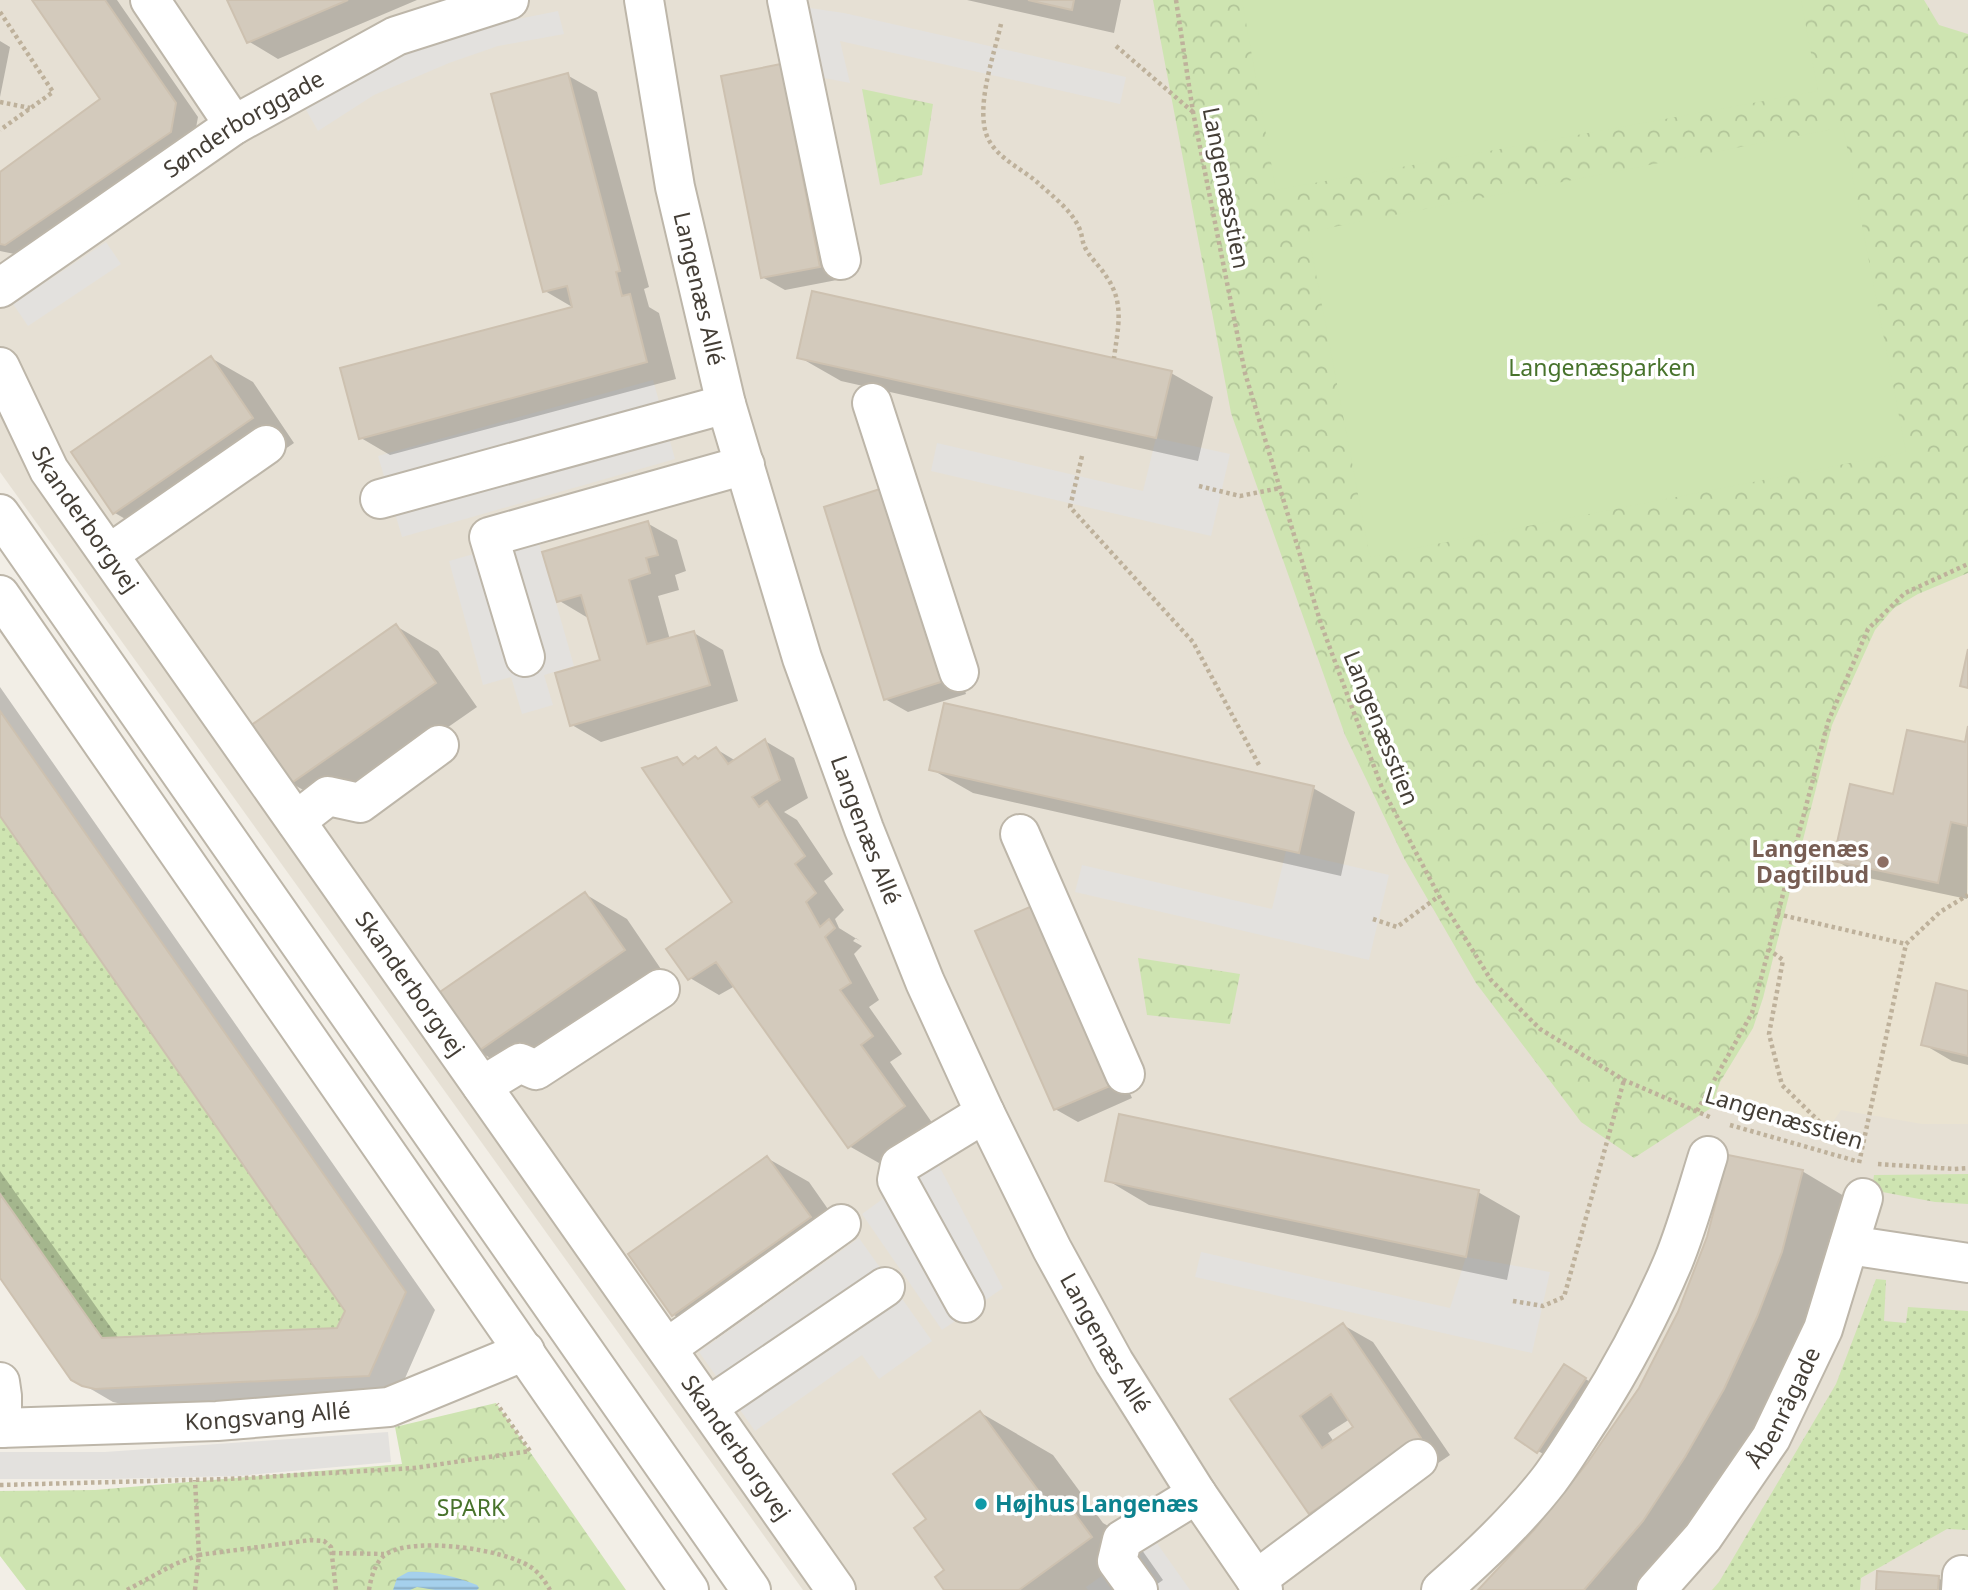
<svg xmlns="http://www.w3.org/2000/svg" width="1968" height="1590" viewBox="0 0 1968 1590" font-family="'Noto Sans',sans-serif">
<defs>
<pattern id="grass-dots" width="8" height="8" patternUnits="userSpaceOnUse" patternTransform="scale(1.75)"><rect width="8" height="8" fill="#cee4b1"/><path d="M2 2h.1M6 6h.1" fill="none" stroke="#b2c599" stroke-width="1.8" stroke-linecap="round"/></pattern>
<pattern id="park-crowns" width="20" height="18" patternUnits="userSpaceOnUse" patternTransform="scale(1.75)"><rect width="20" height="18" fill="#cee4b1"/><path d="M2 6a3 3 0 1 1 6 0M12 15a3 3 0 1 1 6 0" fill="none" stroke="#b2c599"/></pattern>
<pattern id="water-rules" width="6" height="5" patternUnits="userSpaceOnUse" patternTransform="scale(1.75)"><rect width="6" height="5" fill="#a5d0ec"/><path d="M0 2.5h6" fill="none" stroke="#88aac0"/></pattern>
</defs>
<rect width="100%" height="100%" fill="#f2eee6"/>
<path fill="#e6e0d4" d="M0,0h1968v1590h-1165l-803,-1118z"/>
<path fill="#eae3d1" d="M1968,573v551h-46l-81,-14 -19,28 -111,-30 9,-26 33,-54 10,-30 69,-273 43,-95 19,-22 24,-14z"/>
<path fill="url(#grass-dots)" d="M0,816l345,494 -8,18 -235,10 -102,-144z
M1968,1174v30l-33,-2 -63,-12 2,-15z
M1876,1279l10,1 -2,41 22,2 2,-16 60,4v219l-21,-1 -86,49 -1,12h-148l7,-8 117,-198z"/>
<path fill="url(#park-crowns)" d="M1153,0h771l15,25 29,9v539l-50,21 -24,14 -19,22 -43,95 -69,273 -10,30 -33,54 -9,26 -77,50 -53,-36 -105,-139 -71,-123 -60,-125 -114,-322z
M862,89l71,15 -11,71 -42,10z
M1138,958l102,16 -10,50 -83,-9z
M496,1403l130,187h-600l-26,-34v-65l95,-1 307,-26 -7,-37z"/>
<path fill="#cee4b1" d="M1242,0h559l17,91 -542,99z
M1843,127l63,325 -536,105 -62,-325z"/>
<path fill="#e3e1de" d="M803,7l41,6 282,64 -6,27 -280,-63 10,42 -31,-6z
M558,11l6,23 -66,12 -49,17 -75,32 -56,36 -13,-23 58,-34 46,-21 84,-29z
M106,242l15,22 -93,62 -15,-22z
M653,380l22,79 -273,78 -24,-81z
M1156,438l74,16 -19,82 -280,-65 6,-28 206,48z
M537,536l37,130 -30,9 9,30 -31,9 -11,-37 -28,8 -34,-124z
M1286,851l103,24 -20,85 -294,-68 7,-27 190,44z
M936,1160l67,128 -61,42 -80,-116z
M859,1238l73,103 -53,38 -17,-24 -107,76 -56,-79z
M1201,1252l249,56 16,-51 84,15 -18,81 -337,-76z
M388,1432l3,30 -153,14 -127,3h-111v-27h105z
M1154,1539l36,51h-102l-2,-3z"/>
<path fill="url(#water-rules)" d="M408,1572c25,-1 45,4 69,13l2,3 -2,2h-42l-18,-3 -7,3h-17l4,-12z"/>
<path fill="#0003" fill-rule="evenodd" d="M34,0h83l81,117 -5,27 -164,113 -29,-6v-77l103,-75z
M229,0h188l-139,59 -30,-18z
M967,0h154l-7,33z
M0,41l10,6 -10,50z
M567,75l30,17 52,195 -5,2 5,18 10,6 17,66 -286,76 -29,-17 213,-130 -29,-17z
M723,77l80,2 39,200 -57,11 -23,-13z
M799,357l372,16 42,24 -15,64 -357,-80z
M211,358l42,24 41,61 -138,94 -41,-24 -42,-60z
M906,503l60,191 -58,18 -23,-13z
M647,523l30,17 9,31 -11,4 4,15 -21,6 12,44 24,-7 29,17 15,51 -137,41 -29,-17 30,-64 -14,-43 -30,-18z
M396,626l42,25 39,56 -144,100 -42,-24z
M0,687l435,623 -36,82 -273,13 -13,-3 -41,-24 -72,-103v-104l119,168 219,-9 9,-20 -347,-497z
M1968,734l-1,165 -103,-22 -29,-17 59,-64 72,-52z
M765,741l29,17 14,40 -24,14 13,8 36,54 -9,7 20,29 -9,9 4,9 21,13 -4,-3 -3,3 9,5 -8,8 25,46 -10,7 33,47 -12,8 43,62 -54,39 -30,-17 -114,-160 -16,9 -29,-17 44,-75 -57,-144 10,6 29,-16 20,12z
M931,769l382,19 42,24 -14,64 -368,-83z
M585,894l42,25 38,56 -145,100 -42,-24z
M1054,921l78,177 -54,24 -23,-13z
M1968,993v72l-16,-4 -29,-17z
M767,1158l42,24 42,60 -135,97 -42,-24 -43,-60z
M1802,1171l42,25 -20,80 -25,65 -33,73 -118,176h-167l55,-59 53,-68z
M1107,1180l371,12 42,24 -13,64 -358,-75z
M1343,1325l30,17 77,113 -110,75 -30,-17 -77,-113zM1350,1419l6,9 -22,14 -6,-9z
M1579,1375l21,13 -48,71 -14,-8z
M981,1413l72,42 50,68 34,20 26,37 -14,10h-203v-19l-18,-51z
M1938,1578l21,12h-81z"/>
<path fill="#d3cabc" stroke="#cdc1b0" stroke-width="2" fill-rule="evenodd" d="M32,0h73l71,103 -5,29 -166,113 -5,-1v-72l100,-73z
M227,0h121l-101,43z
M1028,0h46l-2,10z
M781,64l39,203 -59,11 -40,-202z
M568,73l52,198 -4,1 6,24 8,-2 17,68 -288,77 -19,-71 232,-61 -5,-21 -24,6 -52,-198z
M812,291l360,80 -16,67 -359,-80z
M211,356l42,62 -140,96 -42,-62z
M883,488l61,193 -60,19 -60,-193z
M648,521l10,34 -12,3 4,15 -21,7 18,64 47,-13 16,54 -140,41 -15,-53 45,-13 -19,-65 -24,7 -15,-50z
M396,624l40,59 -146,101 -40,-58z
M1968,649v39l-8,-2z
M944,703l370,83 -15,67 -370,-83z
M0,711l406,581 -37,84 -274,13 -13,-3 -11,-6 -71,-102v-84l102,144 235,-10 8,-17 -345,-495z
M1968,726v100l-17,-4 -13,61 -105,-22 17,-77 43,10 14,-64 58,12z
M765,739l15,41 -28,17 7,10 8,-6 38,55 -10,8 21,29 -10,9 14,25 9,-8 6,9 -10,9 26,46 -11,7 33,46 -12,9 44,61 -57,42 -132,-186 -28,18 -22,-31 66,-47 -90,-134 35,-11 6,8 12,-9 3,3 18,-12 12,17z
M585,892l40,58 -148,102 -40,-58z
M1032,906l78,180 -56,24 -79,-179z
M1936,983l32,8v65l-47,-11z
M1119,1114l360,76 -13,67 -361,-76z
M1728,1155l75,15 -21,82 -25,65 -33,72 -39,68 -42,64 -59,69h-106l56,-60 54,-68 51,-74 39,-76 29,-75z
M767,1156l44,61 -139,99 -44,-62z
M1343,1323l78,115 -112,76 -79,-115zM1331,1394l22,33 -31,21 -22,-32z
M1564,1364l22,14 -49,75 -22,-15z
M980,1411l71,97 13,-9 28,38 -73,53h-75l-9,-13 9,-7 -30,-42 12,-9 -33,-45z
M1877,1571l62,5 -1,14h-62z"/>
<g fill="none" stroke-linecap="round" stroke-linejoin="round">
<g stroke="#bdb6a9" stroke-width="42">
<g id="minor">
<path d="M150,0l84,125"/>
<path id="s1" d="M644,0l31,187 51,217 76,254 62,171 61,153 60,131 67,136 62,113 83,132 66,96"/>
<path d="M787,0l54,260"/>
<path id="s2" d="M0,288l234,-163 162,-89 113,-36"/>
<path id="s3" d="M0,367l49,103 787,1120"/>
<path d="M872,403l87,269"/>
<path d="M380,499l346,-95"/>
<path d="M0,514l751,1076"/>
<path d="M109,554l157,-109"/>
<path d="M0,595l689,995"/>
<path d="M525,657l-36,-120 256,-72"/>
<path d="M296,821l32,-25 32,7 79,-58"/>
<path d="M1020,834l105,240"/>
<path d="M482,1086l38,-23 16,7 124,-81"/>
<path d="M1849,1245l119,18"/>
<path d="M965,1303l-68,-123 3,-15 85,-52"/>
<path d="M667,1348l174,-124"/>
<path d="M0,1382l2,14v32"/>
<path d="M708,1407l177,-120"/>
<path id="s4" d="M0,1428l217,-7 172,-14 136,-56"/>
<path d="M1256,1580l162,-121"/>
<path d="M1138,1590l-21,-29 5,-21 75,-46"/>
<path d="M1441,1590c38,-33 77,-70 108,-110 15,-20 28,-42 42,-63 31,-49 59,-101 82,-155 14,-34 24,-71 35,-106"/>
<path id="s5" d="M1656,1590l47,-53 68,-99 52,-109 40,-131"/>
<path d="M1961,1590l1,-15"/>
</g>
</g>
<path stroke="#beb19b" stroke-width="4.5" stroke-dasharray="3.5 3.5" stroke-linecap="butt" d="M1176,0l17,112 52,261 76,251 61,164 57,108 52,84 49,49 84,51 88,38
M0,12l53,80 -53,38
M1001,24c-7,30 -21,70 -17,100 3,30 33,41 53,58 14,13 36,29 43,48 2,5 2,10 4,15 4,11 16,21 22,31 19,27 12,51 8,82
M1116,46l77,66
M0,102l30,6
M1082,456l-12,51 123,135 66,123
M1199,486l41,10 40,-8
M1777,914l129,30
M1373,919l24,8 42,-31
M1768,949l15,11 -14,74 13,51 55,54 24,13
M1697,1111l55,-98 76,-291 40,-93 37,-36 63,-29
M1730,1125l126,36
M1859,1163l47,-219 34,-32 28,-17
M1878,1164l76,5 14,-1
M1513,1301l30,5 21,-9 60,-217
M0,1485l228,-6 186,-11 116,-17 -33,-47
M332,1553l52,1
M127,1590l48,-26 24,-9 -4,-75
M195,1590l4,-35 112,-15 13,1 7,6 5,43
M369,1590c2,-13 7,-31 19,-37 28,-16 114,-4 141,13 9,5 16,15 21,24"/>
<use href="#minor" stroke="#fff" stroke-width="38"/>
</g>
<circle fill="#8d6e63" stroke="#fff" stroke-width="2.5" cx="1883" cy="862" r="7"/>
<circle fill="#0f9aa8" stroke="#fff" stroke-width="2.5" cx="981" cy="1504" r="7"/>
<g text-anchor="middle" stroke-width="7" stroke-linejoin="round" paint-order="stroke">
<g font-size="23" fill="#443e36" stroke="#fff">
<text dy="8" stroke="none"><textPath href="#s2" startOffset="294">Sønderborggade</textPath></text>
<text transform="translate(1226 188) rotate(79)" y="8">Langenæsstien</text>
<text dy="8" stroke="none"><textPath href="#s1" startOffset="294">Langenæs Allé</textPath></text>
<text dy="8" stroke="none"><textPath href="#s3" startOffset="175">Skanderborgvej</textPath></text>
<text transform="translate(1381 728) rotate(68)" y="8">Langenæsstien</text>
<text dy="8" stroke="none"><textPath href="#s1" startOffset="861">Langenæs Allé</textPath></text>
<text dy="8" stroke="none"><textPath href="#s3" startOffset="742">Skanderborgvej</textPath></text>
<text transform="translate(1784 1118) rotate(17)" y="8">Langenæsstien</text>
<text dy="8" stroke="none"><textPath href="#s1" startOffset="1428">Langenæs Allé</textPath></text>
<text dy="8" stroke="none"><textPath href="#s5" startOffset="224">Åbenrågade</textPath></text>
<text dy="8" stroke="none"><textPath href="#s4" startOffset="268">Kongsvang Allé</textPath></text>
<text dy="8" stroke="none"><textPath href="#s3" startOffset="1309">Skanderborgvej</textPath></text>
</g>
<g font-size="23" fill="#48732c" stroke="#fff">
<text x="1602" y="376">Langenæsparken</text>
<text x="471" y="1516">SPARK</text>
</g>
<g font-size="23" font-weight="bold" fill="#785e54" stroke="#fff" text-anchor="end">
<text x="1869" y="857">Langenæs<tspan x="1869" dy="26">Dagtilbud</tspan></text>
</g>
<g font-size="23" font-weight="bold" fill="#0d838f" stroke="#fff" text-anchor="start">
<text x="995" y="1512">Højhus Langenæs</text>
</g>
</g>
</svg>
